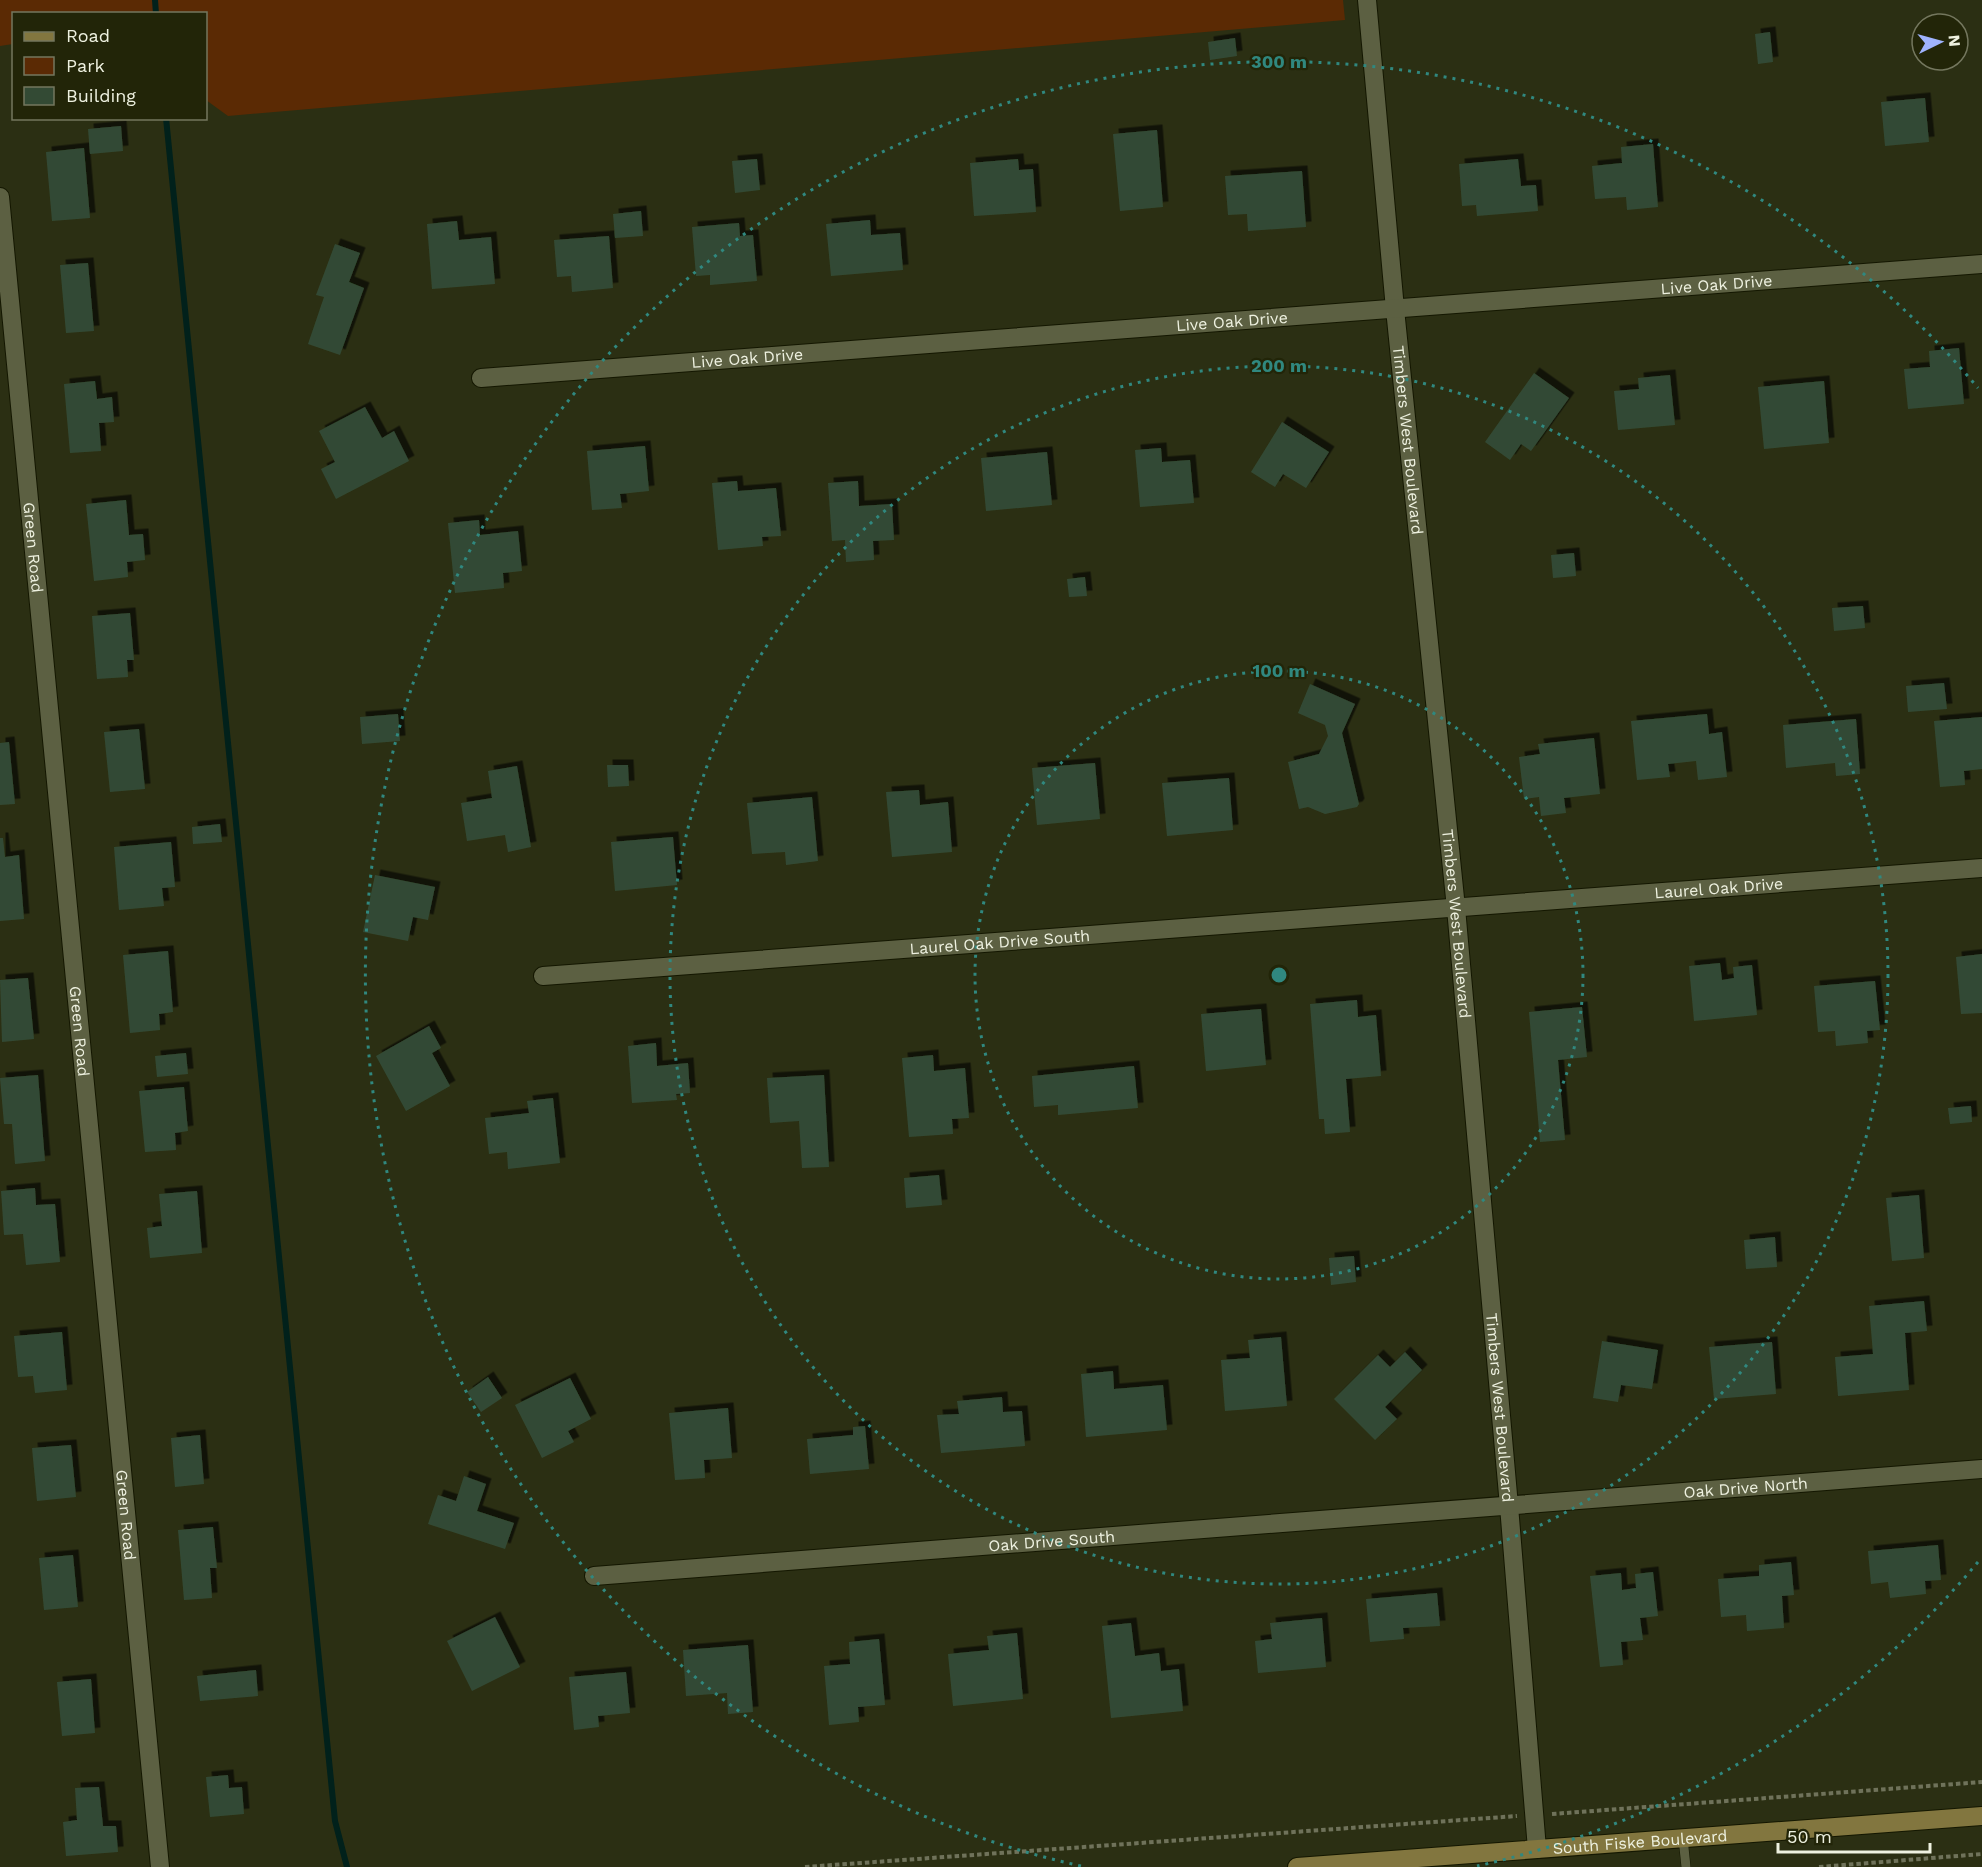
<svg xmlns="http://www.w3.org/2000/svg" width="1982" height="1867" viewBox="0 0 1982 1867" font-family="'Work Sans',sans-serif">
<defs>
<filter id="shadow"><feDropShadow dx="5.5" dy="-5.5" stdDeviation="0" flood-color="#0009"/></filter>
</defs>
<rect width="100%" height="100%" fill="#2b2f13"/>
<path fill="#5b2a04" d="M0,0h1343l2,20 -1117,96 -22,-16v-86h-192l-1,30 -13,2z"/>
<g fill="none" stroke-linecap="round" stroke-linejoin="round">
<path stroke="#01211b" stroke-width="6" d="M155,0l1,14
M166,118l169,1703 12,46"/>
</g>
<path fill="#334a34" filter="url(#shadow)" d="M1770,32l3,30 -15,2 -3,-30z
M1235,38l2,18 -27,4 -2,-18z
M1925,98l4,44 -44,4 -4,-44z
M121,126l2,25 -33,3 -2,-25z
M1157,130l6,77 -43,4 -7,-77z
M1653,144l5,63 -31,3 -1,-13 -31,2 -3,-33 30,-3 -1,-16z
M84,148l6,70 -38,3 -6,-69z
M757,159l3,31 -25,3 -3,-32z
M1018,159l1,11 14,-1 3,43 -62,4 -4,-53z
M1518,159l3,27 15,-1 2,26 -61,5 -1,-11 -14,1 -3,-42z
M1302,171l4,56 -58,4 -1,-17 -19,1 -3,-39z
M641,211l2,25 -28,2 -2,-24z
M870,220l1,15 29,-2 3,37 -72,6 -5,-52z
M457,221l2,19 32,-3 4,47 -63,5 -5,-65z
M739,223l1,13 13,-1 4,46 -47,4v-10l-14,1 -4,-49z
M609,236l4,52 -41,4 -1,-16 -14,1 -3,-37z
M335,244l25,9 -11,29 15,6 -24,67 -32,-11 16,-47 -8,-2z
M88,263l6,68 -28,2 -6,-68z
M1959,348l5,56 -56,5 -4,-40 26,-2 -1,-16z
M1534,373l35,25 -38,53 -10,-7 -11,16 -25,-18z
M1670,375l5,50 -57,5 -4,-39 25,-2 -1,-11z
M95,381l2,18 15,-2 2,25 -15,1 2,28 -31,2 -6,-69z
M1824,381l5,62 -65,6 -6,-62z
M365,407l17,31 12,-7 15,30 -73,38 -15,-30 14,-7 -16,-31z
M1282,422l47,30 -23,36 -23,-14 -8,13 -24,-15z
M645,446l4,45 -29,3 2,14 -30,2 -5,-59z
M1161,448l1,14 28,-2 4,43 -54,4 -5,-57z
M1047,452l5,53 -66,6 -5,-53z
M737,481l1,10 38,-3 5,48 -19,1 1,9 -45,4 -6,-67z
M858,481l1,25 33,-2 2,36 -21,1 1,19 -28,2 -1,-22 -13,1 -4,-58z
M126,500l3,35 14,-1 2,26 -18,2 1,15 -34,4 -8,-77z
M479,520l1,15 38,-4 4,40 -19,2 1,15 -49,5 -7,-70z
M1574,553l2,23 -23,2 -2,-23z
M1085,577l2,19 -18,1 -2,-18z
M1863,606l2,22 -31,3 -2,-23z
M130,613l4,47h-7l1,17 -31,2 -5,-63z
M1944,683l3,26 -39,3 -2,-26z
M1310,684l45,20 -13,29 17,71 -2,3 -32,7 -17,-7 -9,2 -11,-47 31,-8 9,-18 -3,-11 -27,-12z
M398,714l2,27 -38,3 -2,-27z
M1707,714l2,20 13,-2 5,45 -29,3 -2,-19 -28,3 2,13 -33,3 -6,-59z
M1982,717v52l-18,2 1,14 -25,2 -6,-66z
M1856,719l4,55 -24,2 -1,-13 -49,5 -3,-43z
M139,729l6,60 -35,3 -6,-60z
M1594,738l6,56 -36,4 2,15 -25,3 -2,-19 -15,2 -5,-42 21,-3 -2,-10z
M9,742l6,62 -15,1v-62z
M1095,763l5,56 -63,6 -5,-57z
M607,765h21l1,21 -21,1z
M517,766l14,81 -23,5 -3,-17 -38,6 -6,-38 31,-5 -4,-27z
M1229,778l4,52 -66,6 -5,-53z
M919,790l1,15 28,-3 4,50 -60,5 -6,-65z
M812,797l6,64 -32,4 -1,-13 -33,2 -5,-51z
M220,824l2,18 -29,2 -1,-17z
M673,837l4,48 -62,6 -4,-49z
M0,838h3l2,19 14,-2 5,64 -24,2z
M171,842l4,45 -13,1 2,18 -45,4 -5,-63z
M375,875l60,12 -7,33 -15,-3 -5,24 -45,-9z
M168,951l5,61 -14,2 1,16 -30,3 -7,-78z
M1982,954v59l-21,1 -5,-57z
M1720,963l2,17 12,-2 -1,-11 19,-2 5,50 -63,6 -5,-55z
M28,978l6,61 -32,3 -2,-62z
M1875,981l5,49 -13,1 1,12 -32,3 -1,-15 -17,1 -4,-46z
M1357,1000l1,17 18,-2 5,61 -35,3 4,53 -25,2 -1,-15h-5l-9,-115z
M1582,1007l5,50 -29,3 7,80 -25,2 -11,-130z
M1261,1009l5,56 -60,6 -5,-57z
M429,1026l12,22 -9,5 18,33 -44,25 -30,-55z
M656,1043l1,23 31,-3 2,30 -14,1 1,6 -45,3 -4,-57z
M186,1053l2,21 -31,3 -2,-21z
M933,1055l1,16 31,-3 4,50 -17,1 1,15 -44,3 -7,-79z
M1134,1066l4,42 -80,7v-10l-24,2 -2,-31z
M38,1075l7,86 -30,3 -3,-40h-8l-4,-46z
M824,1075l5,92 -27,1 -3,-47 -29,2 -3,-45z
M184,1087l4,44 -13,2 1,17 -31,2 -6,-61z
M553,1098l7,65 -52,6 -1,-17 -18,2 -4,-36 44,-5 -2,-12z
M1971,1106l1,16 -22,2 -2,-16z
M939,1175l3,30 -36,3 -2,-30z
M35,1188l1,17 19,-1 5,58 -34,3 -3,-31 -19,1 -3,-44z
M197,1191l5,62 -52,5 -3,-30 15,-2 -3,-32z
M1919,1195l5,63 -32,3 -6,-63z
M1775,1237l2,30 -31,2 -2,-29z
M1354,1256l2,26 -25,3 -2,-27z
M1924,1301l3,30 -22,2 4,57 -71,6 -3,-39 38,-3 -4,-48z
M62,1332l5,58 -32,3 -2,-17 -15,1 -4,-41z
M1281,1337l6,69 -62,5 -4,-51 29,-2 -2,-18z
M1602,1341l56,9 -6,39 -31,-4 -3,17 -25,-4z
M1772,1342l4,52 -62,5 -5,-52z
M1405,1352l17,18 -37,37 12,12 -22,21 -41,-41 44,-44 12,12z
M1113,1371l1,18 49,-4 4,45 -81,7 -5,-63z
M488,1377l14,21 -21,14 -14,-20z
M570,1378l21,41 -23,12 6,11 -32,16 -27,-53z
M1002,1397l1,15 19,-1 3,35 -84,7 -4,-38 22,-1 -2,-13z
M728,1408l4,50 -28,2 1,18 -30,2 -6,-67z
M865,1426l4,43 -59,5 -3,-35 46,-4v-8z
M200,1435l4,49 -29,3 -4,-49z
M71,1445l5,52 -39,4 -5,-53z
M464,1476l22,8 -9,27 37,12 -9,26 -77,-25 10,-29 18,6z
M213,1527l4,41h-7l2,30 -28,2 -6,-70z
M1938,1545l3,35 -16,1 1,13 -36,4 -2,-16 -17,2 -3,-33z
M73,1555l5,52 -34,3 -5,-52z
M1791,1562l3,33 -12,1 2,32 -37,3 -1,-16 -25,2 -3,-38 41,-3v-11z
M1653,1572l5,44 -18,2 3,22 -22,2 2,23 -23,2 -10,-91 31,-3 1,17 14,-2 -1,-14z
M1437,1593l3,33 -37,2 1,11 -34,3 -4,-43z
M495,1617l25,50 -48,24 -25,-50z
M1322,1618l4,49 -68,6 -3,-32 17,-2 -2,-16z
M1131,1623l4,33 24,-3 2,18 18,-2 4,42 -72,7 -9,-92z
M1017,1633l6,66 -70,7 -5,-52 41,-4 -2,-14z
M879,1639l6,66 -27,2 1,15 -30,3 -5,-59 26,-2 -1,-22z
M748,1645l5,67 -25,2 -1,-21 -41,3 -3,-46z
M256,1670l2,26 -58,5 -3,-25z
M626,1672l4,41 -32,3 1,11 -25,3 -5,-53z
M91,1679l4,54 -33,3 -5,-54z
M228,1775l1,13 13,-1 2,27 -34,3 -4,-40z
M99,1787l4,39h13l2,26 -52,4 -3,-34 14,-2 -2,-32z"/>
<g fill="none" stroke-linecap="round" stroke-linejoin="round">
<g stroke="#141700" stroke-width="10">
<path id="lane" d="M1683,1838l3,29"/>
</g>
<g stroke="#141700" stroke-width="20">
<g id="street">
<path id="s1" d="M1367,0l28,309 61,599 53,598 28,343"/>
<path id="s2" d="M0,197l160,1670"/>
<path id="s3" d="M481,378l1501,-114"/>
<path id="s4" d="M543,976l1439,-108"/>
<path id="s5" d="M594,1576l1388,-107"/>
</g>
</g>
<g stroke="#141700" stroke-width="20">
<g id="secondary">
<path id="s6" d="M1297,1867l685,-51"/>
</g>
</g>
<path stroke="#6f725a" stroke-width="4" stroke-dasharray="4.5 3" stroke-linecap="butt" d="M1552,1814l430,-32
M805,1867l712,-51
M1819,1867l163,-13"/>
<use href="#lane" stroke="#5c6042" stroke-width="9"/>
<use href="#street" stroke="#5c6042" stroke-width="18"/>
<use href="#secondary" stroke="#82763f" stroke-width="18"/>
</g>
<g fill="none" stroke="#30887f" stroke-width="3" stroke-dasharray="3 6">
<circle cx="1279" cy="975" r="304"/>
<circle cx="1279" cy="975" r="609"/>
<path d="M1978 1562A913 913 0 0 1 1477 1866M1081 1866A913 913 0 1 1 1978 388"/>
</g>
<g text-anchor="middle" stroke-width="4.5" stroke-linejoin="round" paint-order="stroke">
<g font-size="16" fill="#eef1e0" stroke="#222508">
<text dy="6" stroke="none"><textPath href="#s3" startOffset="1239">Live Oak Drive</textPath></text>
<text dy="6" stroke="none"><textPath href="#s3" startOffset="753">Live Oak Drive</textPath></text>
<text dy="6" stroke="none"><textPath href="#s3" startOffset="267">Live Oak Drive</textPath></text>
<text dy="6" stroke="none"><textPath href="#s1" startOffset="442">Timbers West Boulevard</textPath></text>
<text dy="6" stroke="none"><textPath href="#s2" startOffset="352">Green Road</textPath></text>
<text dy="6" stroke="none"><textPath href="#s4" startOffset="1179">Laurel Oak Drive</textPath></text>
<text dy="6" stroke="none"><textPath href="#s1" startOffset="928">Timbers West Boulevard</textPath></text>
<text dy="6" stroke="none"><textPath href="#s4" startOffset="458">Laurel Oak Drive South</textPath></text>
<text dy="6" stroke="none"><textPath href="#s2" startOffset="838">Green Road</textPath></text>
<text dy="6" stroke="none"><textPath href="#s1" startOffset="1414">Timbers West Boulevard</textPath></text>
<text dy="6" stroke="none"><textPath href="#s5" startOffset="1155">Oak Drive North</textPath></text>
<text dy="6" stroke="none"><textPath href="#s2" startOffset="1324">Green Road</textPath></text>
<text dy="6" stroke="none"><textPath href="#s5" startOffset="459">Oak Drive South</textPath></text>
<text dy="6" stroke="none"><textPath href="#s6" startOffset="344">South Fiske Boulevard</textPath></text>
</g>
</g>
<circle cx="1279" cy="975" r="9" fill="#30887f" stroke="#222508" stroke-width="3"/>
<g font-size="18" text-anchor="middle" font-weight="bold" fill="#30887f" stroke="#222508" stroke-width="4.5" stroke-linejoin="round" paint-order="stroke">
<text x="1279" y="68">300 m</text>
<text x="1279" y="372">200 m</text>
<text x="1279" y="677">100 m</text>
</g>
<rect x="12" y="12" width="195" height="108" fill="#222508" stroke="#74775e" stroke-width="1.5"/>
<rect x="24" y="32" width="30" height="9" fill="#82763f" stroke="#74775e" stroke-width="1.5"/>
<text x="66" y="42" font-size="18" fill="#eef1e0">Road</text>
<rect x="24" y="57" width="30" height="18" fill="#5b2a04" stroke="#74775e" stroke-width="1.5"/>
<text x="66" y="72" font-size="18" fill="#eef1e0">Park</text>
<rect x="24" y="87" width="30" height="18" fill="#334a34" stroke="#74775e" stroke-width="1.5"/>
<text x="66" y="102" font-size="18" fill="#eef1e0">Building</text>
<g transform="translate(1940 42) rotate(85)"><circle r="28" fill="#222508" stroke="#74775e" stroke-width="1.5"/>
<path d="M0-4.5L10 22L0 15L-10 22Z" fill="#9fb3fd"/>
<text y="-9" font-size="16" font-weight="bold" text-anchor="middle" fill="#eef1e0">N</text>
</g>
<path d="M1778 1843v9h152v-9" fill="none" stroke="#eef1e0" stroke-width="3"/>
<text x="1787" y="1843" font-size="18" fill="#eef1e0" stroke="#222508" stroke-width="4.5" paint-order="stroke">50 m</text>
</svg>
